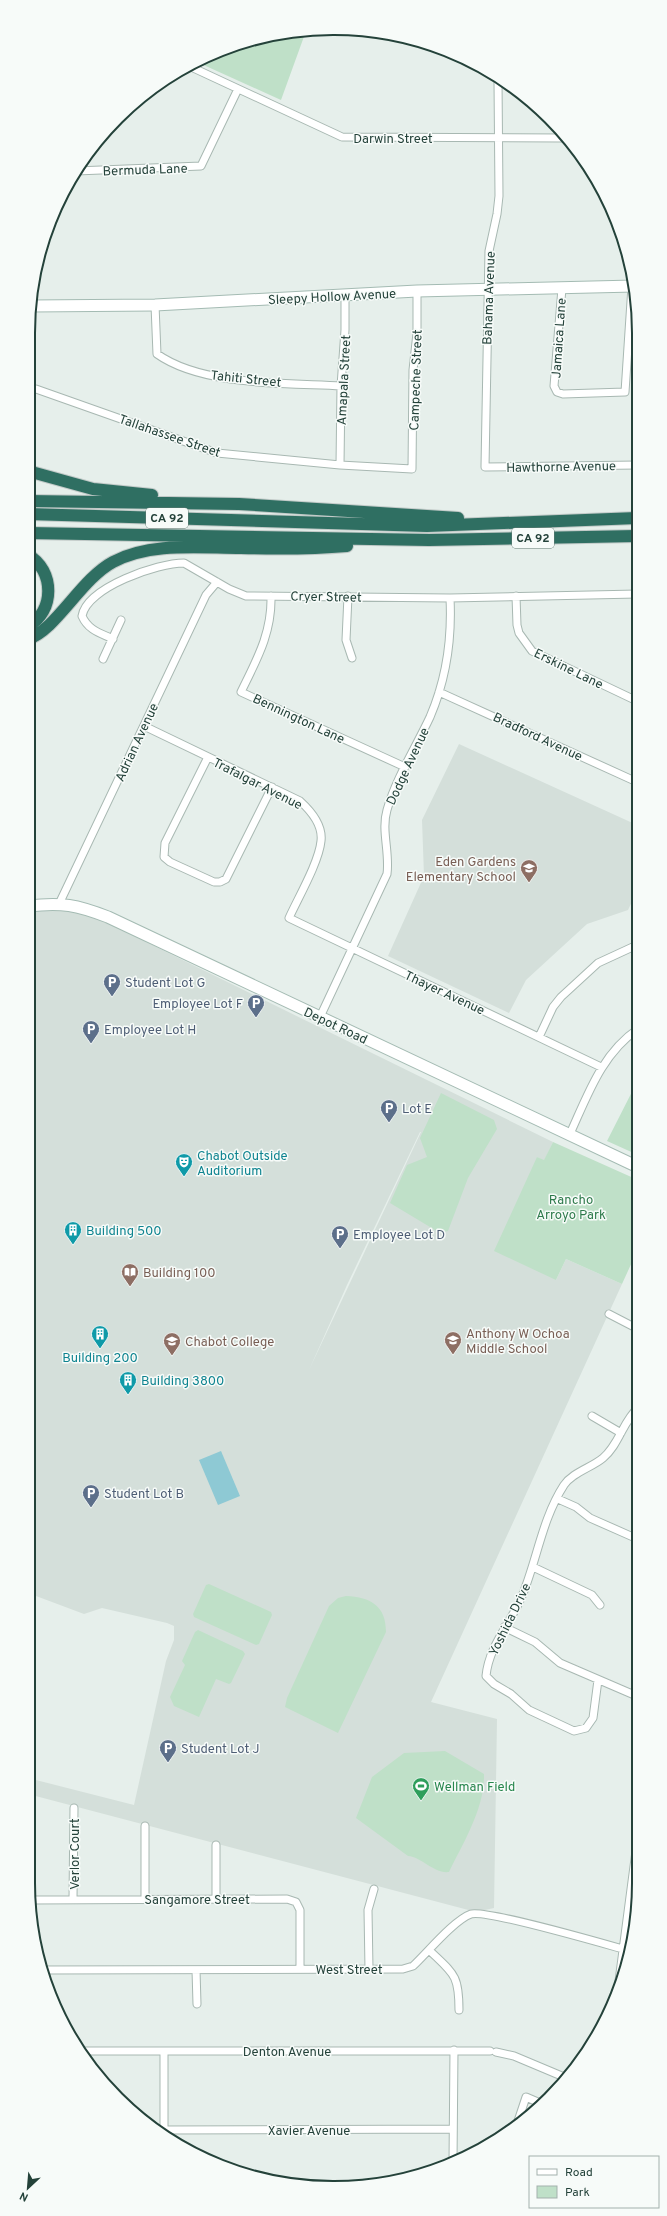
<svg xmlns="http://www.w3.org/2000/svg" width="667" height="2216" viewBox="0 0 667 2216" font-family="Overpass,sans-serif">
<rect width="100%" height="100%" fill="#e6efeb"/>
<path fill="#d4dfda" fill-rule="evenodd" d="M459,744l178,81v66l-9,19 -41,14 -61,56 -17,33 -121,-57 36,-80 -2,-56z
M59,904l49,13 38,25 407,200 -9,19 -7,-4 19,123 10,-21 56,25 -191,418 66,17 -3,189 -18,4 -448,-118v-16l106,27 32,-144 8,-21v-14l-7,-3 -65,-15 -18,6 -56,-21v-687zM420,1132h1l-112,238 38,-85z"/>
<path fill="#bfe0c8" d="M306,31l-25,69 -84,-38c34,-18 71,-28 109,-31z
M638,1080v75l-31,-14z
M441,1093l53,27 3,9 -29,49 -20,53 -8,2 -50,-30 17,-38 20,-8 -7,-19z
M553,1142l85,38v69l-16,35 -56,-25 -10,21 -62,-29 43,-94 7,3z
M209,1584l62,28 1,3 -13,29 -3,1 -62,-28 -1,-3 13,-29z
M346,1596c25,1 40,10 40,36l-48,101 -53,-26 2,-9 42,-92 9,-8z
M198,1630l45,21 2,3 -14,29 -2,1 -13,-5 -17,38 -25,-11 -4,-9 15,-32 -3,-4 13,-29z
M445,1751l39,23c1,34 -21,69 -35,98 -15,2 -27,-15 -41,-16l-52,-38 16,-41 32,-24z"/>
<path fill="#8ec9d4" d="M221,1451l19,45 -22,9 -19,-45z"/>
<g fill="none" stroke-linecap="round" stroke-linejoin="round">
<g stroke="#a8b8b2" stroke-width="9">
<path id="street" d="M189,66l153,71 222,1
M498,81l1,115 -2,18 -8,37 -4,216 152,-2
M76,171l125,-5 37,-77
M562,288l-8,98 3,6 6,2 62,-2 7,-106
M155,305l2,49c45,32 129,29 184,32
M28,389h8l181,64 123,12 72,4 1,-99 4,-37v-42
M340,465l1,-79 4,-56v-34
M271,596c1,37 -14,63 -30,96l164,75
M348,596l-2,44 6,18
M516,596l1,29 2,8 13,18 105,50
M113,639c-13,-6 -25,-9 -31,-23 5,-29 76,-53 102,-53l45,26 17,7 204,2 187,-4
M103,659l18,-39
M439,692l198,90
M144,726l156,75c11,10 23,24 21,40 -2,21 -23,57 -32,77l312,149
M208,757l-43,86 -1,14 6,5 44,20h6l6,-3 46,-92
M59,904l147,-309 11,-13
M320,1017l67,-143c3,-21 -6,-44 0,-64 9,-32 29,-63 43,-93 16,-37 22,-79 20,-119
M539,1037l14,-30 8,-10 37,-34 39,-18
M569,1136c18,-39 32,-82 69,-107
M609,1314l29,15
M592,1416l29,17
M558,1499l18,8 14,11 43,19 5,1
M533,1567l59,28 8,10
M504,1627l31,15 25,21 79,34
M598,1680l-5,38 -7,10 -12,3 -45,-21 -18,-16 -17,-10 -8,-8c3,-31 25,-53 36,-80 15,-36 20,-77 42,-111 9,-13 27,-17 39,-27 16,-13 20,-37 35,-50
M216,1845v54
M73,1899l1,-91
M145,1899v-73
M30,1900l257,-1 9,3 4,8v59
M430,1951c24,23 29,24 29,59
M369,1969l-1,-59 6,-21
M42,1970l361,-1 10,-3c14,-13 41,-46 58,-52 14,-5 137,31 159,37
M196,1970l1,34
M617,1996l22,-168
M83,2051h407
M164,2052v83
M496,2052l18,4 50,21
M516,2127l10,-30 14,6
M164,2130l289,-1
M453,2162l1,-112"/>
</g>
<g stroke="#a4bbb3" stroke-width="13">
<path id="secondary" d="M31,306l124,-1 262,-14 217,-5
M28,906c34,-4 49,-1 80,11l530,250"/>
</g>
<g stroke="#c2cac8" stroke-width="14">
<path id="highway" d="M28,471l65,18 59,6
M28,501l211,3 219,14
M28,514l399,12 210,-8
M28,533l401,7 208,-4
M28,555c27,15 27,57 0,71
M28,639c28,-9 53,-60 85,-77 38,-20 86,-14 128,-14 36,1 71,1 106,-2"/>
</g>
<use href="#street" stroke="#fff" stroke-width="7"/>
<use href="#secondary" stroke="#fff" stroke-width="11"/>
<use href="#highway" stroke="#2f6f62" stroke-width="12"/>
</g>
<defs>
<g id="school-pin" transform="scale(0.9)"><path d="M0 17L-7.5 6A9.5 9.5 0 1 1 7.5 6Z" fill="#8d6e63" stroke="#f7fbf9"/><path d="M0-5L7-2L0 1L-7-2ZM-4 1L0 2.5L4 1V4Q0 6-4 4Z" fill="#fff"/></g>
<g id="parking-pin" transform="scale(0.9)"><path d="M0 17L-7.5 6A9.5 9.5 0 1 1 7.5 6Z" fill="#5c6f8a" stroke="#f7fbf9"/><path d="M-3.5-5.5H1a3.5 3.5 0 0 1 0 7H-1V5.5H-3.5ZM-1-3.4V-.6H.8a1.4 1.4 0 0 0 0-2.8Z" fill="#fff"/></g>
<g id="theatre-pin" transform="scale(0.9)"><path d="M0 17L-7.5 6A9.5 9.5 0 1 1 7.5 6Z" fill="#0f9aa8" stroke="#f7fbf9"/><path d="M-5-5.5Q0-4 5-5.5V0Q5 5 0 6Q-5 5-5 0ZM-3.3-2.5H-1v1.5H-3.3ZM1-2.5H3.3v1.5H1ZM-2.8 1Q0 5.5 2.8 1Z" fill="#fff"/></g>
<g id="building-pin" transform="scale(0.9)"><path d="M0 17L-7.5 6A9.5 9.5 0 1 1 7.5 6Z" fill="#0f9aa8" stroke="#f7fbf9"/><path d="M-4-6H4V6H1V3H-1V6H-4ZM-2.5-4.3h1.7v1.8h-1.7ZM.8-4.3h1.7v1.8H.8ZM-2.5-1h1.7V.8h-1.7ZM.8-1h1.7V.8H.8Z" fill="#fff"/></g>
<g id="library-pin" transform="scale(0.9)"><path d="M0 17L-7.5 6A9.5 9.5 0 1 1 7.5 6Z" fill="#8d6e63" stroke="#f7fbf9"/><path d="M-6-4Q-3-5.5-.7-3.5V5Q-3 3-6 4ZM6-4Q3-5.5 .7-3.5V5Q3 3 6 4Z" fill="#fff"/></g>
<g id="university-pin" transform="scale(0.9)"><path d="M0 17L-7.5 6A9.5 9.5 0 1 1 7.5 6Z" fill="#8d6e63" stroke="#f7fbf9"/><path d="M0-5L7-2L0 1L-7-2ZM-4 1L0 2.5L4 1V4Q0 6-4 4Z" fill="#fff"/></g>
<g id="stadium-pin" transform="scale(0.9)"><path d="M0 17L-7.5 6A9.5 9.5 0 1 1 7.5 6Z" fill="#2e9e5b" stroke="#f7fbf9"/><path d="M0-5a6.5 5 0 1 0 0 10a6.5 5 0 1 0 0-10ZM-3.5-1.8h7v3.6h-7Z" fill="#fff"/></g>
</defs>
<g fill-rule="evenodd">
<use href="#school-pin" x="529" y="868"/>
<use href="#parking-pin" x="112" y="982"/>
<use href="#parking-pin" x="256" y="1003"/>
<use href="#parking-pin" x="91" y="1029"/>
<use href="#parking-pin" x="389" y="1108"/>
<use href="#theatre-pin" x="184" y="1162"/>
<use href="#building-pin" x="73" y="1230"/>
<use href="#parking-pin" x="340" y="1234"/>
<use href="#library-pin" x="130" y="1272"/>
<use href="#building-pin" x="100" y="1334"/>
<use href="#school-pin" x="453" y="1340"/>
<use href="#university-pin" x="172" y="1341"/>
<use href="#building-pin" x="128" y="1380"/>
<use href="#parking-pin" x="91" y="1493"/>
<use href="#parking-pin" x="168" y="1748"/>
<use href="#stadium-pin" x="421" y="1786"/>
</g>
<g text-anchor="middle" stroke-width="3" stroke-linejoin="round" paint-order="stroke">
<g fill="#f7fbf9" stroke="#637a73" stroke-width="1">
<rect x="146" y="508" width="42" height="20" rx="3"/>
<rect x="512" y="528" width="42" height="20" rx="3"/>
</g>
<g font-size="12" font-weight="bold" fill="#24423a">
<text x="167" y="522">CA 92</text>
<text x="533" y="542">CA 92</text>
</g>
<g font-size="13" fill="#24423a" stroke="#f7fbf9">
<text x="393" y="143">Darwin Street</text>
<text transform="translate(145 169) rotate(-2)" y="5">Bermuda Lane</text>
<text transform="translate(332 296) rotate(-3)" y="5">Sleepy Hollow Avenue</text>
<text transform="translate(488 298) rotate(-88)" y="5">Bahama Avenue</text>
<text transform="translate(558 338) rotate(-86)" y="5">Jamaica Lane</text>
<text transform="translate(246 378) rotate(6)" y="5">Tahiti Street</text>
<text transform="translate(343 380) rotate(-87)" y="5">Amapala Street</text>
<text transform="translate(415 380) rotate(-88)" y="5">Campeche Street</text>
<text transform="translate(170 435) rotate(19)" y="5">Tallahassee Street</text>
<text transform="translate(561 466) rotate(-1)" y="5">Hawthorne Avenue</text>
<text transform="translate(326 596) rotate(1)" y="5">Cryer Street</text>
<text transform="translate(569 668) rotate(26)" y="5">Erskine Lane</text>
<text transform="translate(299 718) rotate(25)" y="5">Bennington Lane</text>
<text transform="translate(538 736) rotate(25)" y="5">Bradford Avenue</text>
<text transform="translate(136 742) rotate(-65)" y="5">Adrian Avenue</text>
<text transform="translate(407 766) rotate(-65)" y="5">Dodge Avenue</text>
<text transform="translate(258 783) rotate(27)" y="5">Trafalgar Avenue</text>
<text transform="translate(445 992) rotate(25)" y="5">Thayer Avenue</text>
<text transform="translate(336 1025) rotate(25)" y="5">Depot Road</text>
<text transform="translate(509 1619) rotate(-64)" y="5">Yoshida Drive</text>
<text transform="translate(74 1854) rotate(-90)" y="5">Verlor Court</text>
<text x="197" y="1904">Sangamore Street</text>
<text x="349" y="1974">West Street</text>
<text x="287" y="2056">Denton Avenue</text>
<text x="309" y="2135">Xavier Avenue</text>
</g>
<g font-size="13" fill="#785e54" stroke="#f7fbf9" text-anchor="start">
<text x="516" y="866" text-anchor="end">Eden Gardens<tspan x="516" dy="15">Elementary School</tspan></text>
<text x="143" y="1277">Building 100</text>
<text x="466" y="1338">Anthony W Ochoa<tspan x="466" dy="15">Middle School</tspan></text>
<text x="185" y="1346">Chabot College</text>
</g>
<g font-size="13" fill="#4e5e75" stroke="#f7fbf9" text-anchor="start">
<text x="125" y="987">Student Lot G</text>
<text x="243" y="1008" text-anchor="end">Employee Lot F</text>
<text x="104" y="1034">Employee Lot H</text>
<text x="402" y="1113">Lot E</text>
<text x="353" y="1239">Employee Lot D</text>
<text x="104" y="1498">Student Lot B</text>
<text x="181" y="1753">Student Lot J</text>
</g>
<g font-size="13" fill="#0d838f" stroke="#f7fbf9" text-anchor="start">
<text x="197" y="1160">Chabot Outside<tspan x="197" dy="15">Auditorium</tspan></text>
<text x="86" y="1235">Building 500</text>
<text x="100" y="1362" text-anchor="middle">Building 200</text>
<text x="141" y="1385">Building 3800</text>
</g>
<g font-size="13" fill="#2d7a4b" stroke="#f7fbf9">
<text x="571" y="1204">Rancho<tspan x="571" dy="15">Arroyo Park</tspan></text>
</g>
<g font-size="13" fill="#27864d" stroke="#f7fbf9" text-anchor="start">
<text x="434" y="1791">Wellman Field</text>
</g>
</g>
<path d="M0 0H667V2216H0ZM333 35H334A298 298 0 0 1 632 333V1883A298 298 0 0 1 334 2181H333A298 298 0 0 1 35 1883V333A298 298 0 0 1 333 35Z" fill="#f7fbf9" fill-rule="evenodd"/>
<path fill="none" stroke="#24423a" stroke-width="2" d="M333 35H334A298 298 0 0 1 632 333V1883A298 298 0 0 1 334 2181H333A298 298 0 0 1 35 1883V333A298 298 0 0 1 333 35Z"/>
<rect x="529" y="2156" width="130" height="52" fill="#f7fbf9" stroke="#a3b1ad"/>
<rect x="537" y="2169" width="20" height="6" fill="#ffffff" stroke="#a3b1ad"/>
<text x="565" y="2176" font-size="12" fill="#24423a">Road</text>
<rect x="537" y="2186" width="20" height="12" fill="#bfe0c8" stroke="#a3b1ad"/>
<text x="565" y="2196" font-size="12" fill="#24423a">Park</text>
<g transform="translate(28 2188) rotate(206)" stroke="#f7fbf9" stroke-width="3" paint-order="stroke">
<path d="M0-3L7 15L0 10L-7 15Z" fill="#24423a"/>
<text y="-6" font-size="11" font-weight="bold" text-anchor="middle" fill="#24423a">N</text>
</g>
</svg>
